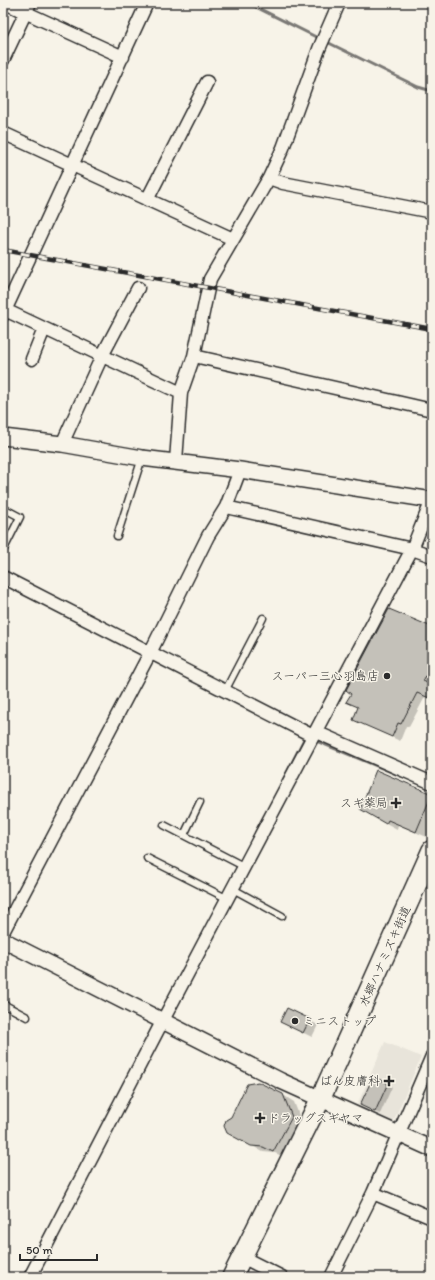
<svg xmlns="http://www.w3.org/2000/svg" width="435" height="1280" viewBox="0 0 435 1280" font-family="Itim,'Klee One',sans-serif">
<rect width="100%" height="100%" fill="#f7f3e8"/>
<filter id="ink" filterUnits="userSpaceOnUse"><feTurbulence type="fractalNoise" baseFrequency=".025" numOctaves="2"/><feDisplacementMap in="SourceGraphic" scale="8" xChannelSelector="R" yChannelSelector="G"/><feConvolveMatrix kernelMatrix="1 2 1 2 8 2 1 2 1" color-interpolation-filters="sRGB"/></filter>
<g filter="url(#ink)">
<path fill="#e8e4da" d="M385,1042l36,15 -28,66 -36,-18z"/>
<path fill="#0003" d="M432,629v70l-7,-2 -16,30 -3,-1 -6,15 -46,-21 5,-13 -12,-6z
M377,772l55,23v31l-5,11 -29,-12 -1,4 -26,-14z
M287,1009l31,16 -6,12 -23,-11z
M387,1084l5,3 -12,27 -14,-6z
M283,1095l11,7 8,21 -18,34 -9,-4 -12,-1 -35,-20 4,-14z"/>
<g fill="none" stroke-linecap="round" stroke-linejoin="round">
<path stroke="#7a7874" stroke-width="3" d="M248,3l72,36
M325,41l93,46 14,4
M319,742l82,34
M281,784l23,-45"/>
</g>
<path fill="#c4c1b9" stroke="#2b2b2b" d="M389,609l43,18v37l-9,17 9,4v14l-15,-6 -16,31 -3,-1 -6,14 -39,-17 5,-13 -12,-5 5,-8 -5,-4z
M376,770l56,24 -16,38 -28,-12 -2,4 -26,-15z
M287,1008l23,11 -7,14 -23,-11z
M373,1077l15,6 -13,29 -15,-7z
M258,1082l25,12 9,23 -19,35 -10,-5 -12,-1 -24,-13 -3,-7 2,-6 5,-3 16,-33z"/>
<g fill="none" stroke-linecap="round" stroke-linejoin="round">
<g stroke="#2b2b2b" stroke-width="9">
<path id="service" d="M3,508l17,9 -17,34
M117,536l25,-78
M225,691l38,-73
M164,825l81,42
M184,835l16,-33
M147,858l81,41
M233,889l49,27
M3,1004l24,13"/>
</g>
<g stroke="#2b2b2b" stroke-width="15">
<path id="minor" d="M5,3l118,54
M3,60l27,-57
M3,133l230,106
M269,178l14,5 149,29
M147,200l60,-118
M3,309l178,84
M3,315l144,-312
M194,356l238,54
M32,359l12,-30
M62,444l40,-88 36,-68
M176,461l5,-68 13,-37 16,-77 59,-101 14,-30 36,-99 20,-46
M226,507l186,42 20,7
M3,577l310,159
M316,732l116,51
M3,932l147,-279 58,-117 18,-29 14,-37
M373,1193l59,25
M242,1257l40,20
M30,1277l132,-255 250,-473 20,-49
M331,1277l42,-84 59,-137"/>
</g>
<g stroke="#2b2b2b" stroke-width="18">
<path id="tertiary" d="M3,437l59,7 80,14 98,12 192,30
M3,940l278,141 151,68"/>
</g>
<g stroke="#2b2b2b" stroke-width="22">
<path id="primary" d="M232,1277l88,-177 112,-250"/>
</g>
<use href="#service" stroke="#f7f3e8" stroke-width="6"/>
<use href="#minor" stroke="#f7f3e8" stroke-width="12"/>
<use href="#tertiary" stroke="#f7f3e8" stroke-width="15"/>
<use href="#primary" stroke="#f7f3e8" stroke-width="19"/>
<g stroke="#2b2b2b" stroke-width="4.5">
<path id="rail" d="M3,250l429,79"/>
</g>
<use href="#rail" stroke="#f7f3e8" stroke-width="3" stroke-dasharray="9" stroke-linecap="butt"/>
</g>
</g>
<g fill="#2b2b2b" stroke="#f7f3e8" stroke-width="1.5">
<circle cx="387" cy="676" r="4"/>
<path d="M394 797h4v4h4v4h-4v4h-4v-4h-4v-4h4z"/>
<circle cx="295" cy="1021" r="4"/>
<path d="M387 1075h4v4h4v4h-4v4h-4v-4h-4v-4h4z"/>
<path d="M258 1112h4v4h4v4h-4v4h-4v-4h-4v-4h4z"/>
</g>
<g text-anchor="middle" stroke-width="3" stroke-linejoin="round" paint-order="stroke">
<g font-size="12" fill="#2b2b2b" stroke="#f7f3e8" text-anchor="end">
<text x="379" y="680">スーパー三心羽島店</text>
<text x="388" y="807">スギ薬局</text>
<text x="303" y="1025" text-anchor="start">ミニストップ</text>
<text x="380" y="1085">ばん皮膚科</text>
<text x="268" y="1122" text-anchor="start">ドラッグスギヤマ</text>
</g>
<g font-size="12" fill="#2b2b2b" stroke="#f7f3e8">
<text transform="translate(385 956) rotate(-66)" y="4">水郷ハナミズキ街道</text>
</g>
</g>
<rect width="435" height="1280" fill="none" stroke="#f7f3e8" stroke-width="16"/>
<rect x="8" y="8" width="419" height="1264" fill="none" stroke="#2b2b2b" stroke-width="1.5" filter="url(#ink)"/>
<path d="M20 1254v6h77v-6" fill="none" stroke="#2b2b2b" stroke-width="2"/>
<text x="26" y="1254" font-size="12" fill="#2b2b2b" stroke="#f7f3e8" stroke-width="3" paint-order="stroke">50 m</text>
</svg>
